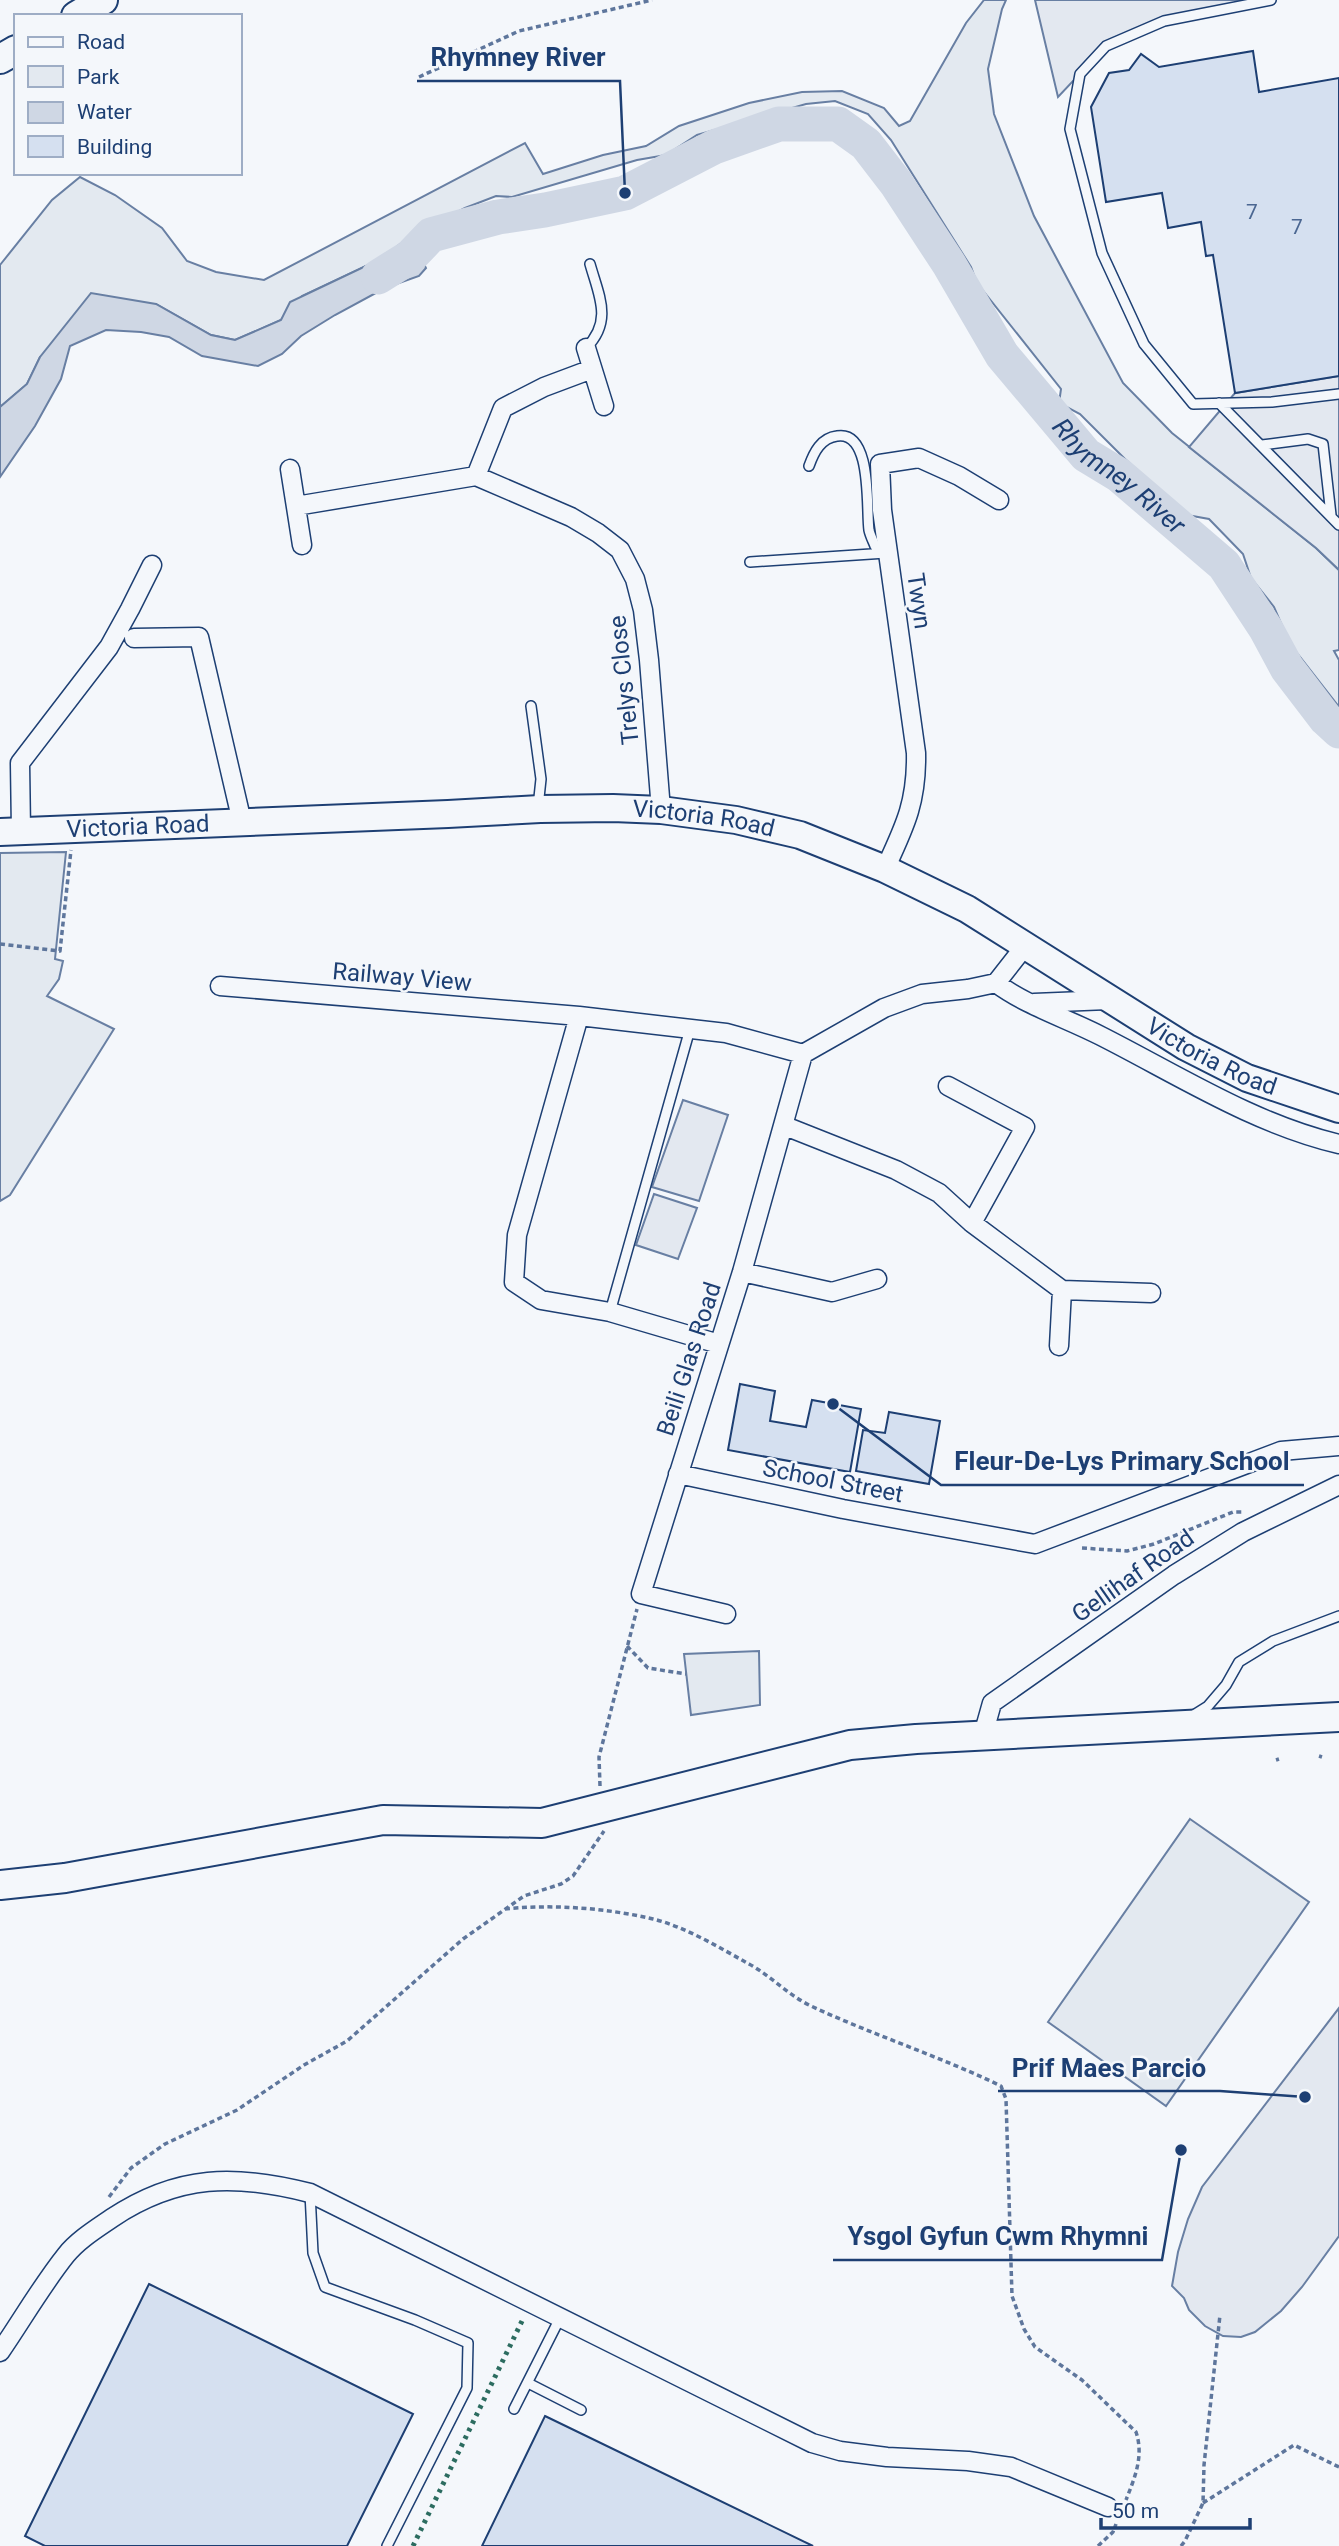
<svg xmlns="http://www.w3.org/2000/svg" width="1339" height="2546" viewBox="0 0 1339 2546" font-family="Roboto,sans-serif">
<rect width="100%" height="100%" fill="#f4f7fb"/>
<path fill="#e3e9f0" stroke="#687fa3" stroke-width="2" d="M984,0h22l-4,9 -14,60 6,45 40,102 89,167 49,50 144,115 23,22v80l-5,1 5,9v47l-49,-63 -16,-37 -23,-29 -8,-24 -34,-35 -22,-4 -62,-56 -45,-45 -21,-11 2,-14 -84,-106 -6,-16 -80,-127 -23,-26 -33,-13 -29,3 -109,31 -31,20 -29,5 -125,37 -16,-1 -31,12 -55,28 -27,22 -81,38 -21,24 -46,20 -24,-5 -55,-31 -116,53 -13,27 -27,23v-142l52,-65 28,-23 35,18 47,33 25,33 29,11 48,8 261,-137 18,31 60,-19 43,-9 33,-20 70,-23 53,-11 40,-1 42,17 15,18 11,-5 56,-98z
M66,852l-11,107 8,2 -4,18 -12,17 67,33 -104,166 -10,6v-348z
M759,1651l1,54 -69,10 -7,-61z
M1190,1819l119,83 -143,204 -118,-84z"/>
<path fill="#e3e8f0" stroke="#687fa3" stroke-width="2" d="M1035,0h236l-93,17 -72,29 -48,51z
M1339,376v194l-23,-22 -127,-101 46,-54z
M683,1100l45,15 -29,86 -47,-14z
M654,1194l43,14 -19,51 -42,-14z
M1339,2008v228l-37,51 -21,24 -26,21 -14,5 -18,-1 -18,-10 -16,-16 -5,-12 -12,-12 6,-34 10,-33 14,-32z"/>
<path fill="#cfd7e4" stroke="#687fa3" stroke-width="2" d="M410,236l16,32 -7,8 -34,12 -50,27 -34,21 -19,18 -24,12 -56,-10 -33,-19 -28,-5 -35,-2 -36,16 -9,33 -26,47 -35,51v-70l27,-23 13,-27 51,-64 65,11 55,31 24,5 46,-20 9,-18 93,-44z"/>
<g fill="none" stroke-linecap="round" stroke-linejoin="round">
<path stroke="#cfd7e4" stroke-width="35" id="s1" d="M378,277l32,-20 21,-22 67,-18 47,-7 80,-17 89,-46 65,-23h59l28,20 30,39 53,81 53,91 84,100 33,20 105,90 42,64 21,39 39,51 13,12"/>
</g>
<path fill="#d5e0f0" stroke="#1d3f73" stroke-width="2" d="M1253,51l6,41 80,-14v298l-104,17 -22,-138 -7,1 -5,-34 -33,6 -6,-35 -56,9 -15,-95 18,-34 20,-3 12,-16 18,13z
M740,1384l35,7 -5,30 36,6 6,-27 49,9 -11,63 -122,-22z
M889,1412l51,9 -11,63 -73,-13 7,-41 22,3z
M149,2284l264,130 -66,132h-302l-20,-10z
M545,2416l268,130h-331z"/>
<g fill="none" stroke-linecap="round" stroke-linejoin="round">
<g stroke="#1d3f73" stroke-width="12">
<path id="lane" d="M1271,0l-107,21 -58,25 -26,28 -10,55 32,124 42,91 49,60 79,-2 67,-8
M586,348c27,-27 13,-52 4,-84
M1219,403l120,122
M1262,445l46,-6 15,5 8,71
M809,466c5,-14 12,-28 28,-30 36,-6 29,74 32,94 1,5 4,11 6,16l11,6
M750,562l136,-9
M531,706l10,73 -3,28
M610,1312l80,-283
M1192,1716l16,-10 18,-21 13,-23 34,-21 66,-25
M310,2193l3,60 12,34 90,33 53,23 -1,45 -80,158
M528,2383l53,27
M514,2409l46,-91"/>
</g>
<g stroke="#1d3f73" stroke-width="21">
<path id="street" d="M586,348l18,58
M290,469l12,76
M476,476l27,-68 41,-21 48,-18
M296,506l180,-30 95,41 27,16 22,17 15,29 8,31 6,50 12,150
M134,638l65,-1 43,185
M21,831l-1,-68 89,-116 21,-38 22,-44
M885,869c20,-43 32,-67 31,-116l-34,-243 -2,-46 39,-6 40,18 40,24
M996,983l29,-37
M220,986l359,30 147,17 77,21
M1034,1003l74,-3
M579,1016l-62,219 -3,47 27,18 69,12 109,32
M803,1054l81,-46 38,-14 46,-5 28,-6c31,23 70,35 105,53 77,39 153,88 238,108
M948,1086l77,41 -53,96
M785,1126l111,44 43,23 33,30 90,67 89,3
M742,1272l90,20 45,-13
M1059,1346l3,-56
M678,1474l165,35 192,35 246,-93 58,-5
M726,1614l-85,-20 101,-322 61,-218
M983,1735l9,-32 182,-128 69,-43 96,-47
M0,2352c22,-32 42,-67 66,-97 12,-15 30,-26 46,-37 66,-44 124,-44 198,-25l502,250 28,8 47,6 81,4 43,6 97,40"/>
</g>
<g stroke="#1d3f73" stroke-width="30">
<g id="secondary">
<path id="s2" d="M0,832l448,-18 92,-5 73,-1 48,2 75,10 64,15 85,34 82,40 219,138 61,31 92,31"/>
</g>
</g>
<g stroke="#1d3f73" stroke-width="32">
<path id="primary" d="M76,16l27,-16
M0,59l16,-9
M0,1885l65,-7 318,-58 159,3 308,-78 66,-6 423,-22"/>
</g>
<path stroke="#5e769c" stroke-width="3.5" stroke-dasharray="5 3.5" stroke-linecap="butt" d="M419,77l100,-46 133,-31
M0,944l60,7 11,-101
M1082,1548l45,3 27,-7 79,-32h9
M627,1646l21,22 38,6
M1319,1756l3,1
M1276,1760l3,-1
M600,1786l-1,-29 38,-148
M505,1909c48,-5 101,-1 148,10 33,8 67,29 96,45 22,12 39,31 62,42 62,29 128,50 190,80l5,13 6,197 12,33 11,18 47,33 54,52c8,24 -1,45 -10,68
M109,2197l22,-29 34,-24 72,-34 67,-45 43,-24 116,-102 61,-43 37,-12 12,-8 31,-45
M1203,2503l91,-58 45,22
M1098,2546l15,-14 3,-8
M1181,2546l4,-5 18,-38 1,-38 16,-150"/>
<use href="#lane" stroke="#f4f7fb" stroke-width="9"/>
<use href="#street" stroke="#f4f7fb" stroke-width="18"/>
<use href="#secondary" stroke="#f4f7fb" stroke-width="26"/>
<use href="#primary" stroke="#f4f7fb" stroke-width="28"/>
<path stroke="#2c6c60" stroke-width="5" stroke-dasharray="3.5 5" stroke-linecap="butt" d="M413,2546l110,-227"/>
</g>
<g text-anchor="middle" stroke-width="5" stroke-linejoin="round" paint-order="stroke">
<g font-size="21" fill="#4b6792">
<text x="1252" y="219">7</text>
<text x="1297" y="234">7</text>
</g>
<g font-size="24" fill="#1d3f73" stroke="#f4f7fb">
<text transform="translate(919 601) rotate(82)" y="8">Twyn</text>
<text transform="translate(624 680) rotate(-96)" y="8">Trelys Close</text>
<text dy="8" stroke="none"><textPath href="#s2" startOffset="705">Victoria Road</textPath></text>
<text dy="8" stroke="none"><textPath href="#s2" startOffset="138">Victoria Road</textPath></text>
<text transform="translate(402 977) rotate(5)" y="8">Railway View</text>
<text dy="8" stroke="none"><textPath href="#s2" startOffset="1272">Victoria Road</textPath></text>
<text transform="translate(689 1359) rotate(-72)" y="8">Beili Glas Road</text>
<text transform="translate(833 1481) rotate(11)" y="8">School Street</text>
<text transform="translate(1133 1576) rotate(-35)" y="8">Gellihaf Road</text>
</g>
<g font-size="26" font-style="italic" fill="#1d3f73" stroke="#f4f7fb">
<text dy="9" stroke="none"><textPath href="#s1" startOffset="950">Rhymney River</textPath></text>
</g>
</g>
<path fill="none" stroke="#1d3f73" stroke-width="2.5" d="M625 193L620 81H417M833 1404L941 1485H1304M1305 2097L1220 2091H998M1181 2150L1162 2260H833"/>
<g fill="#1d3f73" stroke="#f4f7fb" stroke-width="2.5">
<circle cx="625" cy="193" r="7"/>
<circle cx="833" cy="1404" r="7"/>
<circle cx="1305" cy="2097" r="7"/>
<circle cx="1181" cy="2150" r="7"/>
</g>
<g font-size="26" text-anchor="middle" font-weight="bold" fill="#1d3f73" stroke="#f4f7fb" stroke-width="5" stroke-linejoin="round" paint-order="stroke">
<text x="518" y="66">Rhymney River</text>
<text x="1122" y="1470">Fleur-De-Lys Primary School</text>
<text x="1109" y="2077">Prif Maes Parcio</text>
<text x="998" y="2245">Ysgol Gyfun Cwm Rhymni</text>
</g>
<rect x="14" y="14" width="228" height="161" fill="#f4f7fb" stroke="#9eadc5" stroke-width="2"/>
<rect x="28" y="37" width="35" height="10" fill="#f4f7fb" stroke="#9eadc5" stroke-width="2"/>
<text x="77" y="49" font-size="21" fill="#1d3f73">Road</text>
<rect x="28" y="66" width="35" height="21" fill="#e3e9f0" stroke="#9eadc5" stroke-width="2"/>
<text x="77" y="84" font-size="21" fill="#1d3f73">Park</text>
<rect x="28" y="102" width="35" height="21" fill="#cfd7e4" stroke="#9eadc5" stroke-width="2"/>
<text x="77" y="119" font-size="21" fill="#1d3f73">Water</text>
<rect x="28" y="136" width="35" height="21" fill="#d5e0f0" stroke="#9eadc5" stroke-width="2"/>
<text x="77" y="154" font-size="21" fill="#1d3f73">Building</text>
<path d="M1101 2518v10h149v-10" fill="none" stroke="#1d3f73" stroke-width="3.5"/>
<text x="1112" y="2518" font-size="21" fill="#1d3f73" stroke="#f4f7fb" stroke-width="5" paint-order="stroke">50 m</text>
</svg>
